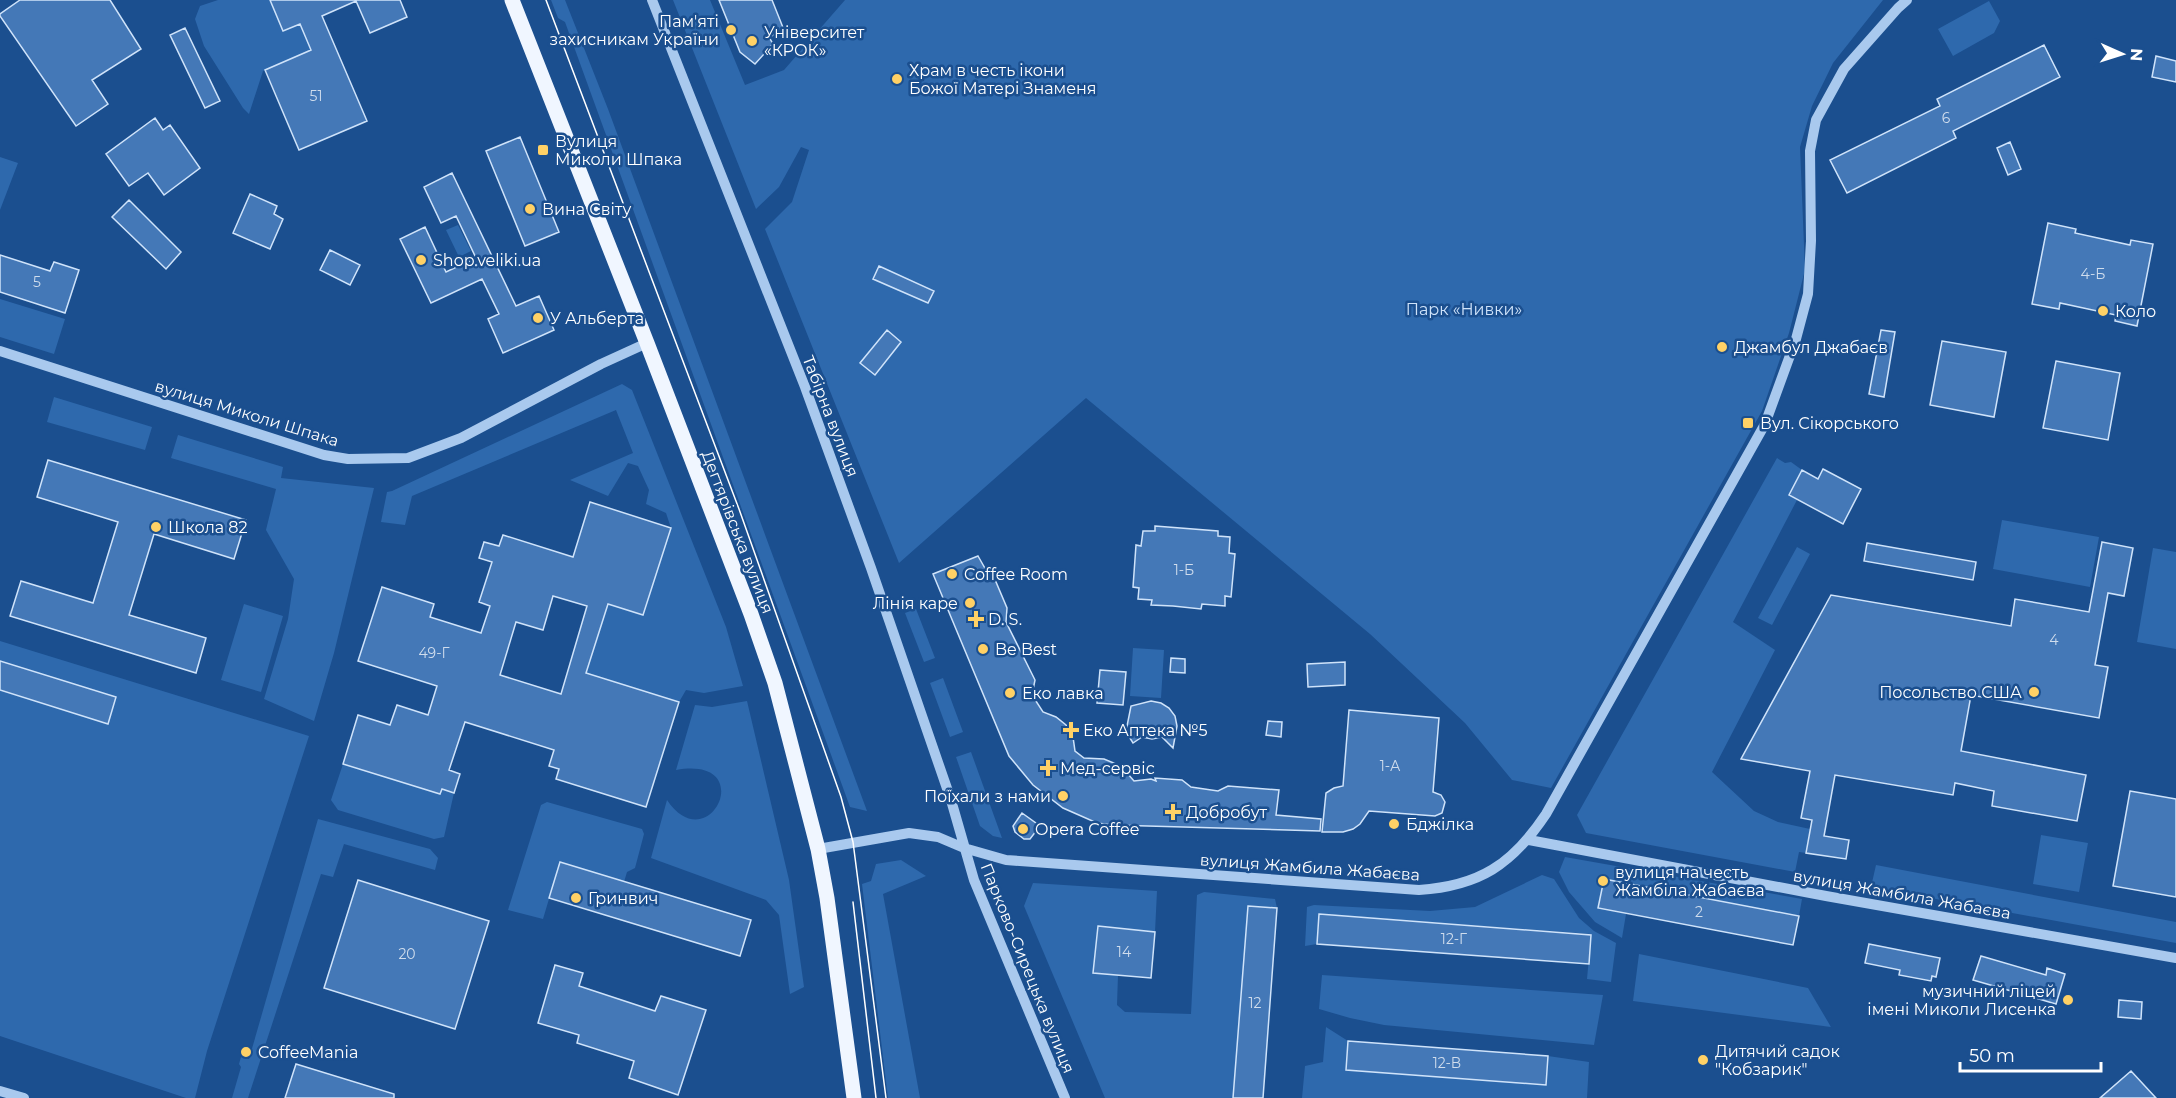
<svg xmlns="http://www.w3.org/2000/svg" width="2176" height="1098" viewBox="0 0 2176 1098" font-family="Montserrat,sans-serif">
<rect width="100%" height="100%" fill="#1b4f8f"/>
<path fill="#2e69ad" d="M218,0h52l13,31 17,-7 11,26 -48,21 -14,43 -6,-6 -39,-62 -9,-27 5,-13z
M551,0h14l43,109 259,702 -17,-4 -285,-785 -7,-4z
M673,0h37l35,85 39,-15 61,-70h1038l-50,63 -21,43 -12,41 5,123 -16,63 -27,78 -211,377 -39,-8 -47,-57 -95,-89 -284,-236 -187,165 -134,-334 27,-27 17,-52 -8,-3 -22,40 -23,22z
M1989,1l11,20 -6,12 -41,23 -15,-27z
M0,157l18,6 -18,47z
M458,225l13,26 -12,6 -13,-27z
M0,299l65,20 -11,35 -54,-17z
M622,384l10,6 94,237 17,59 -39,7 -18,-3 -7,12 -93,-29 22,-69 35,11 28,-87 -5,-15 -20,-9 3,-14 -11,-24 -10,-3 -20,33 -38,-16 63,-27 -17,-43 -204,86 -7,29 -24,-3 6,-30 5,-1z
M54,397l98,30 -7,23 -98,-28z
M178,435l105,32 -2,11 93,10 -40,165 -20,68 -50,-22 24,-80 6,-40 -28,-49 10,-41 -105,-31z
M1777,458l8,5 6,-1 11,8 -13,25 8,5 -64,122 42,28 -63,122 42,39 24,11 32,7 -4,24 -7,-1 -4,20 -209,-39 -9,-18z
M2002,520l97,17 -9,50 -97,-18z
M1797,547l13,7 -38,71 -14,-7z
M2153,548l23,4v97l-39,-7z
M244,604l39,12 -22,76 -40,-12z
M916,609l19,49 -11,4 -19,-49z
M0,641l309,95 -102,315 -12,47h-9l-186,-62z
M1133,648l31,2 -3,48 -31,-2z
M943,678l20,54 -13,5 -20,-54z
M747,701l42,179 15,107 -14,7 -11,-79 -13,-15 -115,-42 16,-58c42,62 93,-45 9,-30l19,-65 17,2z
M971,752l31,86 -9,-2 -13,-10 -24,-69z
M343,764l97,30 2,-5 12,4 -10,44 -10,2 -96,-29 -7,-10z
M547,802l95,27 2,5 -9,34 -8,4 -3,10 -64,-20 -17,57 -35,-9 33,-105z
M318,819l112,30 8,9 -3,12 -91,-26 -11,33 -12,-3 -73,224h-16l9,-31 -2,-3 2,-7 8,2z
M2041,835l47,8 -9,49 -46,-8z
M1565,857l237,42 -3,17 -195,-37 -6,28 28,7 -4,24 -27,-16 -26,-30 -10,-20z
M901,860l25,16 -43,18 37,204h-32l-26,-214 9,-3 5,-17z
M1876,865l300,57v21l-305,-56z
M1542,875l12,4 25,39 15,13 22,12 -5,39 -24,-3 4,-45 -272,-20 -2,30 -12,2 2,-39 7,-2 116,6 45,-4z
M1033,883l124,8 -2,41 -57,-5 -5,45 25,3 -1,30 8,7 66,2 6,-119 7,-3 71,7 2,9 -29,-2 -15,192h-128l-81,-192z
M1639,954l169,34 23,39 -198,-26z
M1322,975l281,20 -9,50 -210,-20 -34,-7 -31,-9z
M1326,1027l22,14 -2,29 200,15 2,-29 41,6 -2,36h-285l3,-32 18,-4z"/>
<path fill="#4478b7" stroke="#cfe3fa" stroke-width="1.5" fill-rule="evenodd" d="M20,0h90l31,49 -49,31 16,24 -32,22 -76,-110v-2z
M270,0h130l7,17 -37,16 -14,-32 -34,15 45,105 -68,29 -34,-80 46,-20 -11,-26 -17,7z
M719,0h53l12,30 -15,7 4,7 -18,20 -15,-12z
M185,28l35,73 -15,7 -35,-73z
M2044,45l16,32 -107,54 3,7 -109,55 -17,-33 110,-54 -3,-7z
M2156,56l20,5v21l-24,-5z
M155,118l8,12 7,-5 30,43 -36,27 -16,-22 -19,13 -23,-32z
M520,137l39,95 -34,14 -39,-95z
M2010,142l11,27 -13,6 -11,-27z
M452,173l64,133 23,-10 15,34 -51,23 -15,-34 11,-5 -17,-35 -51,24 -31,-64 25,-12 21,45 30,-14 -20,-42 -15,7 -17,-36z
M250,194l27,12 -3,8 9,5 -13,30 -37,-16z
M129,200l52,52 -15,17 -54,-52z
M2048,223l28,6 -1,4 55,12 1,-5 22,4 -16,82 -22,-5 1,-6 -56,-12 -1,6 -27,-5z
M330,250l30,15 -10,20 -30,-15z
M0,255l50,16 4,-9 25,8 -14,43 -65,-21z
M879,266l55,25 -6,12 -55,-24z
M887,330l14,12 -26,33 -15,-12z
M1881,330l14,2 -11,65 -15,-3z
M1942,341l64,11 -12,65 -64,-12z
M2056,361l64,12 -12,67 -65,-12z
M48,460l198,60 -12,39 -80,-25 -25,81 77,23 -10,35 -186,-57 11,-35 72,22 25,-81 -81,-25z
M1823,469l38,20 -18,35 -54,-29 13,-25 16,9z
M590,502l81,26 -28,87 -35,-11 -22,69 93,29 -33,105 -90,-28 3,-10 -10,-3 5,-16 -89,-28 -16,48 11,4 -6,19 -12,-4 -2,5 -97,-30 15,-49 32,10 7,-20 31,10 9,-29 -79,-25 24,-74 52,17 -4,13 51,16 9,-27 -11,-4 13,-40 -13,-4 5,-16 15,4 4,-11 70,22zM553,596l34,10 -26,88 -61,-19 16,-53 27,8z
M1155,526l63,5v5l12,1 -1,16 6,1 -4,43 -6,-1v10l-23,-2 -1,5 -28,-3 -22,-1 1,-5 -14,-1 1,-11 -6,-1 3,-42 5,1 2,-15h12z
M2102,542l31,6 -9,48 -16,-3 -13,72 13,2 -9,51 -128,-23 -10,56 125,24 -9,46 -85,-15 2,-15 -39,-8 -2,12 -118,-20 -11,61 25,4 -3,19 -40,-6 6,-33 -11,-2 9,-47 -69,-12 90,-164 180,31 4,-27 74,13z
M1867,543l109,19 -3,18 -109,-19z
M978,556l12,21 6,5 11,26 -1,14 29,58 -3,15 11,17 13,5 10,8 7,12 2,14 9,7 20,1 17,7 13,15 17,-2 5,2 -1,-3 27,2 9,7 27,4 10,-5 51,4 -3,25 45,4 -1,12 -208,-6 -15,-2 -34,-15 -30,-23 -24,-29 -76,-182z
M1171,658l14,1v14l-15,-1z
M0,661l116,36 -8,27 -108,-34z
M1345,662v23l-37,2 -1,-23z
M1100,670l26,2 -3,33 -26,-2z
M1151,701l10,2 8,5 6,8 2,10 -4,22 -11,-11 -10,2 -10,-2 -9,6 -5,-8 -1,-9 4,-20z
M1349,710l90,8 -6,74 8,3 4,7 -3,11 -7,3 -66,-5 -9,13 -7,5 -10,3h-21l4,-39 8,-5 9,-2z
M1268,721l14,1 -1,15 -15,-2z
M2130,791l46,8v98l-63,-11z
M1022,813l18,13 -10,13h-6l-9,-7 -2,-6z
M560,862l191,58 -11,36 -191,-58z
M1604,879l195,37 -6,29 -195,-37z
M358,880l131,41 -34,108 -131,-41z
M1248,906l29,2 -14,190h-30z
M1319,914l272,21 -2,29 -272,-20z
M1098,926l57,6 -4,46 -58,-5z
M1869,944l71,14 -4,19 -4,-1 -1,5 -32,-6 1,-5 -35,-7z
M1981,956l65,19 1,-7 18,6 -9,30 -83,-24z
M555,965l28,8 -4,13 76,25 6,-15 45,14 -28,85 -49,-17 5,-17 -57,-18 2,-8 -41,-12z
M2119,1000l23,2 -1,17 -23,-2z
M1348,1041l200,15 -2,29 -200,-15z
M296,1064l98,30v4h-109z
M2131,1071l25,27h-56z"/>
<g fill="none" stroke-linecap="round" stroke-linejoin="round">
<path stroke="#a9c9ee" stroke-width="10" d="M652,0l153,387 66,181 80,232 23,80 91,218
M0,351l324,104 24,4 60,-1 53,-20 140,-74 46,-21
M1529,840l297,56 350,62
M818,849l91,-16 29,4 26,11 42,12 413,30c60,-4 93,-25 127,-76l219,-390 31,-85 12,-45 3,-53 -1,-90 6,-31 28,-51 54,-61 9,-8
M0,1091l24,7"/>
<path stroke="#f0f6ff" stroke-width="15" d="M512,0l135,343 104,271 24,69 43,166 9,49 27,200"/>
<path stroke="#fff" stroke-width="1.5" d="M546,0l193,509 102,288 12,45 33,256
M853,902l23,196"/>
</g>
<g fill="#ffd166" stroke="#1b4f8f" stroke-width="2">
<circle cx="731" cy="30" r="6"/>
<circle cx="752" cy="41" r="6"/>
<circle cx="897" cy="79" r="6"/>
<rect x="537" y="144" width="12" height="12" rx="3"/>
<circle cx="530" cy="209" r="6"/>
<circle cx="421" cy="260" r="6"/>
<circle cx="2103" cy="311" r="6"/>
<circle cx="538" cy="318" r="6"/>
<circle cx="1722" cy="347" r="6"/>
<rect x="1742" y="417" width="12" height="12" rx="3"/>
<circle cx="156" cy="527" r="6"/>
<circle cx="952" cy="574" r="6"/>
<circle cx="970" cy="603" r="6"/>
<path d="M973 610h6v6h6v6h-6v6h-6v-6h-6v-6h6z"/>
<circle cx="983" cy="649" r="6"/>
<circle cx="2034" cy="692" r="6"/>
<circle cx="1010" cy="693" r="6"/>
<path d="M1068 721h6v6h6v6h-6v6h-6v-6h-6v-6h6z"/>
<path d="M1045 759h6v6h6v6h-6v6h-6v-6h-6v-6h6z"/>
<circle cx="1063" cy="796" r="6"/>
<path d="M1170 803h6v6h6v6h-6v6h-6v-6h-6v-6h6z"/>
<circle cx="1394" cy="824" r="6"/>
<circle cx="1023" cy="829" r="6"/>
<circle cx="1603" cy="881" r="6"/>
<circle cx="576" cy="898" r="6"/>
<circle cx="2068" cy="1000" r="6"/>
<circle cx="246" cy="1052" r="6"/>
<circle cx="1703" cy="1060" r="6"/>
</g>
<g text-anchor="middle" stroke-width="5" stroke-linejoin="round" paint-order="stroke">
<g font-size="14" fill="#d0dded">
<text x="316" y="101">51</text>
<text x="1946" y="123">6</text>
<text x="2093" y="279">4-Б</text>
<text x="37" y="287">5</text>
<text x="1184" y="575">1-Б</text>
<text x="2054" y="645">4</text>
<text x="434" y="658">49-Г</text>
<text x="1390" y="771">1-А</text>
<text x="1699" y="917">2</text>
<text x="1454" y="944">12-Г</text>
<text x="1124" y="957">14</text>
<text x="407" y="959">20</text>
<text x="1255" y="1008">12</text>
<text x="1447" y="1068">12-В</text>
</g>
<g font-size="16" fill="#fff" stroke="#1b4f8f" text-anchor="start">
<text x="719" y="27" text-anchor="end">Пам'яті<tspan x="719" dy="18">захисникам України</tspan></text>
<text x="764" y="38">Університет<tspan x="764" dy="18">«КРОК»</tspan></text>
<text x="909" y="76">Храм в честь ікони<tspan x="909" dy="18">Божої Матері Знаменя</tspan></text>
<text x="555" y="147">Вулиця<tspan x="555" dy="18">Миколи Шпака</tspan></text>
<text x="542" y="215">Вина Світу</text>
<text x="433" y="266">Shop.veliki.ua</text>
<text x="2115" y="317">Коло</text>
<text x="550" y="324">У Альберта</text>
<text x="1734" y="353">Джамбул Джабаєв</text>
<text x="1760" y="429">Вул. Сікорського</text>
<text x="168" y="533">Школа 82</text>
<text x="964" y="580">Coffee Room</text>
<text x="958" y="609" text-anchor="end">Лінія каре</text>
<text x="988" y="625">D. S.</text>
<text x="995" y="655">Be Best</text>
<text x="2022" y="698" text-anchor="end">Посольство США</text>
<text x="1022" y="699">Еко лавка</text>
<text x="1083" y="736">Еко Аптека №5</text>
<text x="1060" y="774">Мед-сервіс</text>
<text x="1051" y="802" text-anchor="end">Поїхали з нами</text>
<text x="1186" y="818">Добробут</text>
<text x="1406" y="830">Бджілка</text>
<text x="1035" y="835">Opera Coffee</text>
<text x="1615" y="878">вулиця на честь<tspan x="1615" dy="18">Жамбіла Жабаєва</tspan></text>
<text x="588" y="904">Гринвич</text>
<text x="2056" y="997" text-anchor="end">музичний ліцей<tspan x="2056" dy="18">імені Миколи Лисенка</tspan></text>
<text x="1715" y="1057">Дитячий садок<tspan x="1715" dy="18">"Кобзарик"</tspan></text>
<text x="258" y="1058">CoffeeMania</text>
</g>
<g font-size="16" fill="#cfe3fa" stroke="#1b4f8f">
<text x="1464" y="315">Парк «Нивки»</text>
</g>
<g font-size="16" fill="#fff" stroke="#1b4f8f">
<text transform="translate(247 413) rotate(17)" y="6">вулиця Миколи Шпака</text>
<text transform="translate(831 416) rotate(69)" y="6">Табірна вулиця</text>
<text transform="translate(738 532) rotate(69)" y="6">Дегтярівська вулиця</text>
<text transform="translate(1310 867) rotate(4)" y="6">вулиця Жамбила Жабаєва</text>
<text transform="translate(1902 894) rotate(10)" y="6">вулиця Жамбила Жабаєва</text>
<text transform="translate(1028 968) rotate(68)" y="6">Парково-Сирецька вулиця</text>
</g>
</g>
<g transform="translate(2122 54) rotate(93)" stroke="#1b4f8f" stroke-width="4.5" paint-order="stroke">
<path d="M0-4.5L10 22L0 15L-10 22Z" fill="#ffffff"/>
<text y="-9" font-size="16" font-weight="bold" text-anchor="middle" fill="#ffffff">N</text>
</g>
<path d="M1960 1062v9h141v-9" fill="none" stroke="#ffffff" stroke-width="3"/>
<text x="1969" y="1062" font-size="18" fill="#ffffff" stroke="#1b4f8f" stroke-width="4.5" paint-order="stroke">50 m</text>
</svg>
